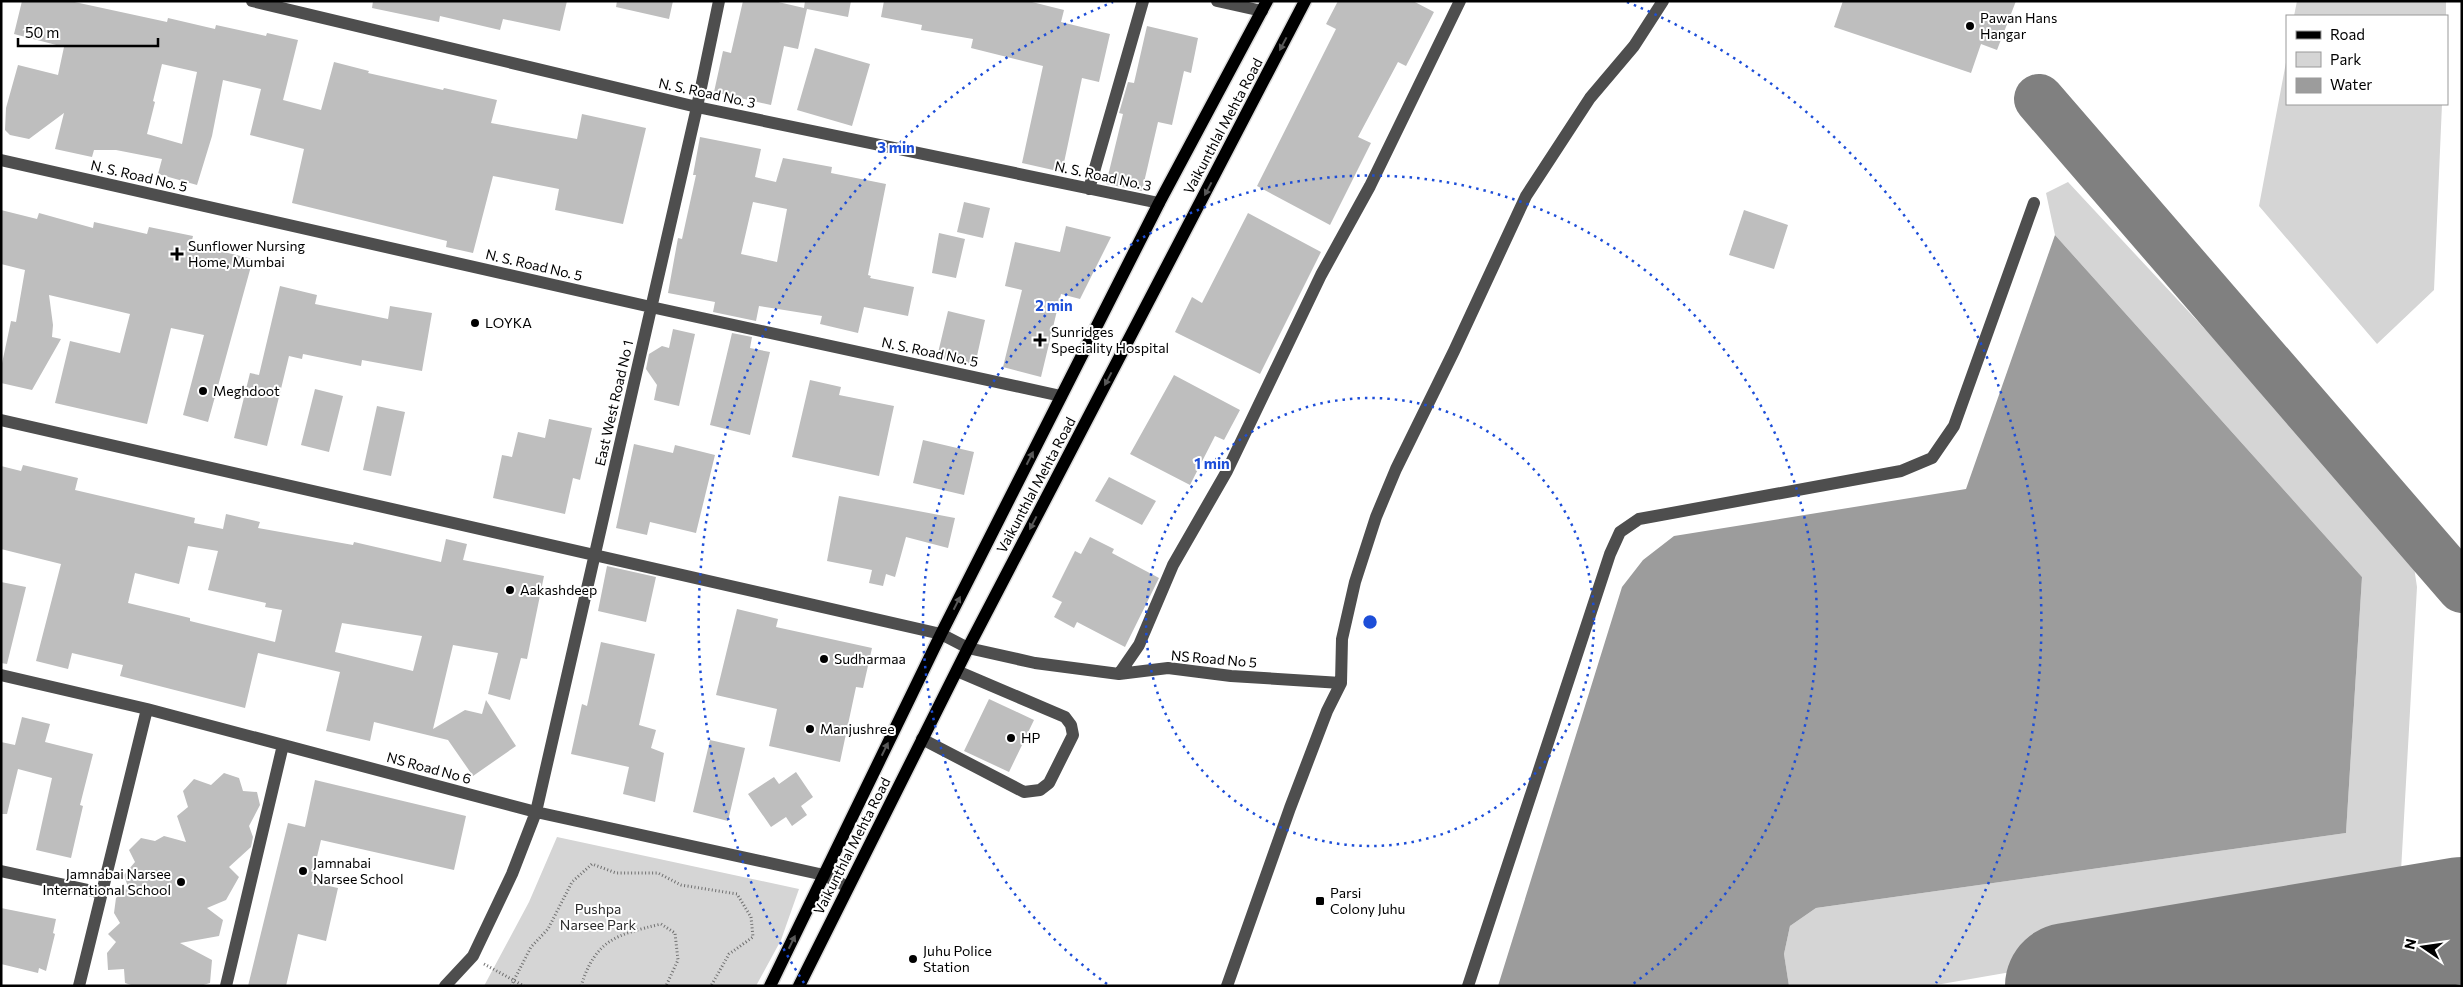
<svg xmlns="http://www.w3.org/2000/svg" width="2463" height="987" viewBox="0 0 2463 987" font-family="Commissioner,sans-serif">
<rect width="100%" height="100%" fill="#fff"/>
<path fill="#d5d5d5" d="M2297,1h149v15h-152z
M2287,57v47h155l-8,186 -57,54 -118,-138z
M2068,182l244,262 102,123 3,20 -16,284 -56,43 -415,72h-141l-5,-32 6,-28 26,-18 530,-75 16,-256 -307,-342 -9,-42z
M557,837l242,52 -18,51 -25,46h-272l45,-84z
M2362,974l17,12h-87z"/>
<path fill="#9c9c9c" d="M2055,235l307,342 -16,256 -530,75 -26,18 -6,28 5,32h-291l124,-399 21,-27 31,-24 292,-47z"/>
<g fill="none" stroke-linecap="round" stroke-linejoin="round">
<path stroke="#808080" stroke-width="50" d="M2039,99l423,489"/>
<path stroke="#808080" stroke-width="126" d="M2068,986l394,-66"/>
</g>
<path fill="#bebebe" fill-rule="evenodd" d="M22,1h48l97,21 1,-4 47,11 1,-4 50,11 1,-3 31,7 -15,60 38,10 13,-48 35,9 -1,2 75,17 1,-2 53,12 -6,23 86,16 5,-25 64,14 -23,96 -68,-14 4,-21 -66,-13 -20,77 -27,-6 1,-6 -155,-38 12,-54 -54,-14 11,-46 -38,-9 -11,56 -15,49 -39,-11 4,-15 -46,-9h-22l-2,7 -37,-8 9,-36 -35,26 -19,-4 -5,-5 1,-22 12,-43 40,10 6,-28 -50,-13zM162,64l35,8 -15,72 -35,-10 8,-32 -2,-1z
M373,1h194l-7,30 -57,-12 -3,11 -60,-14 -1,6 -67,-14z
M617,1h56l-4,18 -53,-12z
M743,1h31l30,7 1,-7h46l-3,16 -41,-8 -9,40 -14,-3 -13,59 -57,-13 9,-41 8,2z
M884,1h144l36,9 -3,12 49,12 -11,48 -17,-4 -20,94 -40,-9 21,-97 -72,-18 2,-9 -52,-9 1,-5 -41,-8z
M1338,1h75l21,11 -28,54 -8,-4 -40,75 13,6 -41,82 -73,-39 79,-157 -10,-5z
M1843,1h173l-19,49 -16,-6 -10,29 -137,-46z
M1147,26l51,12 -7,35 -7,-2 -12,54 -14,-3 -16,69 -36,-7 17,-70 -4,-1 9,-31 6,1z
M815,48l55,16 -18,62 -55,-16z
M700,137l61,12 -6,28 21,5 7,-24 49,9 -1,6 55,11 -18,91 3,1 -1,2 44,9 -6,29 -44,-9 -6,26 -38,-9 2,-8 -63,-10 -3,15 -43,-9 2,-10 -47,-9 10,-55 4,1 14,-64h-3zM753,202l34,7 -10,53 -36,-8z
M964,202l26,6 -7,30 -26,-6z
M1,210l36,9 2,-6 54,15 1,-6 53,12 2,-7 44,9 -2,8 62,15 -45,163 -25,-7 21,-80 -33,-7 -24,96 -92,-21 15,-62 50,12 10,-39 -81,-19 4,30 -1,12 9,2 -29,51 -31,-7v-15l6,-28 4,-19 5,1 9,-52 -24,-6z
M1744,210l44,15 -14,44 -45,-14z
M1248,213l73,39 -61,122 -85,-42 17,-35 10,6z
M1066,226l45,11 -31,62 -19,-5 -20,83 -38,-10 19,-77 -17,-4 10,-44 45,10z
M939,233l26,6 -9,39 -24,-5z
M280,286l37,9 -2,9 73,15 2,-13 42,7 -10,58 -60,-11 -1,6 -58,-12 -1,5 -13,-3 -22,90 -33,-8 16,-65 9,2z
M948,311l37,9 -10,45 -38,-8z
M673,329l22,5 -16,72 -25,-6 3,-15 -11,-16 3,-15 13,-8 7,2z
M732,333l20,4 -2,11 20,4 -20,83 -40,-10z
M1174,375l66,35 -16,30 -9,-4 -25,49 -60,-31z
M810,380l31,7 -2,8 55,11 -15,70 -87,-19z
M315,389l28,7 -14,56 -28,-7z
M377,406l28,6 -14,64 -28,-6z
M549,419l43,9 -12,52 -7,-2 -8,36 -72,-16 9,-43 10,2 6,-25 27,6z
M923,440l51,12 -10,43 -51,-12z
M634,444l39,9 2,-8 40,10 -19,78 -46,-11 -3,13 -31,-7z
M23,465l55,13 -3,12 120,28 -1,5 29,6 3,-15 34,8 -2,6 95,17 1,-3 87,20 5,-23 21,5 -4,16 81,16 -17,83 -6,-1 -11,42 -22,-6 10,-41 -45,-8 -20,84 32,-19 17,4 4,-14 30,46 -43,30 -25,-36 -74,-18 -4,19 -44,-10 14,-59 -82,-19 -13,55 -125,-32 3,-11 -51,-12 -4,16 -32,-8 25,-97 -60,-15v-83l20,5zM188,546l30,5 -10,39 58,13 -1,4 17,3 -7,32 -85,-21v-3l-62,-15 7,-30 44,11zM342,623l80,13 -9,35 -78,-19z
M1109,477l47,24 -14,24 -47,-24z
M839,496l116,22 -7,30 -42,-11 -11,40 -9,-3 -3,12 -14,-3 3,-13 -45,-9z
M1090,537l24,12 -2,4 47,25 -34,69 -48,-25 -3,6 -20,-11 8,-15 -10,-5 23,-46 6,3z
M607,566l49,11 -10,45 -48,-11z
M1,582l25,5 -19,77 -6,-1z
M737,609l41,10 -2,8 96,21 -9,40 -7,-1 -16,75 -71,-16 8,-37 -61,-14z
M601,642l54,12 -16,71 17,5 -5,18 13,5 -9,49 -32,-8 6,-27 -58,-13 11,-50 5,2z
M989,699l45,21 -25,52 -45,-21z
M22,717l28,7 -5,18 48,12 -13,51 3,1 -12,52 -35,-8 16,-72 -34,-9 -11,45h-6v-72l14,3z
M710,740l35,8 -17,73 -35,-9z
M796,772l17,25 -12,9 6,9 -15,11 -6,-9 -15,10 -23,-33 26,-17 5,7z
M224,773l15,5 4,13 14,1 3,13 -11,21 4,11 -2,10 -22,20 10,10 -13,23 -19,8 16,12 -4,16 -39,7 32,17 -2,23 -10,3h-66l-9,-3 -1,-14 -16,1 -1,-17 9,-11 -8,-8 12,-11 -6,-10 2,-15 12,-11 -4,-12 11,-13 -6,-12 12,-12 14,3 9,-5 22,6 -9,-26 11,-9 -5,-16 11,-12 17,6z
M315,780l151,36 -12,54 -133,-30 -10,42 27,6 -12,53 -28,-7 -12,52h-38l40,-163 17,4z
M1,908l55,11 -3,14 2,1 -9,37 -7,-3 -1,5 -37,-9z"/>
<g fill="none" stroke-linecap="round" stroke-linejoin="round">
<g stroke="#dbdbdb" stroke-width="15">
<path id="major" d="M770,986l171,-352 218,-431 108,-202
M799,986l169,-338 337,-647"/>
</g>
<path stroke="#707070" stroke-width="3" stroke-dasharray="1 2.5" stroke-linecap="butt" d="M484,964l40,22
M511,986l20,-39 17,-18 24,-47 20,-18 24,9h42l23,12 56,9 14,23 2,20 -24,17 -18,32
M581,986c15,-47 35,-51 80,-62l14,9 3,27 -12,26"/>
<path stroke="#4e4e4e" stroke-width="12" d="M252,1l445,106 462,96
M1217,1l45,10
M1,160l650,147 410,89
M1089,189l54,-188
M1,420l940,214 27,14 67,15 84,11 49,-6 63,8 110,7
M1119,674l20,-29 34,-80 54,-94 94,-196 49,-89 90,-185
M1,675l146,34 389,103 288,63 24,12
M922,739l102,53 16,-2 9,-7 24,-48 -2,-10 -6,-8 -108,-46
M1,871l101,22
M79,986l68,-277
M226,986l57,-241
M445,986l28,-30 39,-82 24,-62 161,-705 22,-106
M1227,986l63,-178 37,-97 14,-28 1,-44 13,-57 21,-65 20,-48 58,-118 72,-155 64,-98 44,-52 29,-45
M1468,986l142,-432 10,-22 19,-13 262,-48 31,-13 22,-32 80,-223"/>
<use href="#major" stroke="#000" stroke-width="12"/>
</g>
<defs><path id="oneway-solid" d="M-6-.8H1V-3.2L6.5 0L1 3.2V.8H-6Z" transform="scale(1.25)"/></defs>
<g fill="#595959">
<use href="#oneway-solid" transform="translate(1283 44) rotate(118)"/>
<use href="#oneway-solid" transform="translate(1208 189) rotate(118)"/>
<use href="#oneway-solid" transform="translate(1108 379) rotate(118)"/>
<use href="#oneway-solid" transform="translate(1030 458) rotate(-63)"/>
<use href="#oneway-solid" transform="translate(1033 523) rotate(118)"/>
<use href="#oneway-solid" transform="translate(957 603) rotate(-63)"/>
<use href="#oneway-solid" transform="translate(885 749) rotate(-64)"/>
<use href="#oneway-solid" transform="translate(792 942) rotate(-64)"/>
</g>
<g fill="none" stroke="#1d4ed8" stroke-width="2.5" stroke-dasharray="2.5 5">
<circle cx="1370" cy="622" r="224"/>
<path d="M1107 984A447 447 0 1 1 1633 984"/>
<path d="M804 983A671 671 0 0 1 1113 2M1627 2A671 671 0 0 1 1936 983"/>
</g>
<g fill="#000" stroke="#fff" stroke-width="2">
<circle cx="1970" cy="26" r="5"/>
<path d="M174.5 246.5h5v5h5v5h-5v5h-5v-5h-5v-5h5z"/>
<circle cx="475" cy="323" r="5"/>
<path d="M1037.5 332.5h5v5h5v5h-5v5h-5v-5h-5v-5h5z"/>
<circle cx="203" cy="391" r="5"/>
<circle cx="510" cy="590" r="5"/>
<circle cx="824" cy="659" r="5"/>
<circle cx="810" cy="729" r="5"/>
<circle cx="1011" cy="738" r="5"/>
<circle cx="303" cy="871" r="5"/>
<circle cx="181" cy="882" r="5"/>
<rect x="1315" y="896" width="10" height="10" rx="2.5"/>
<circle cx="913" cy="959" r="5"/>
</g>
<g text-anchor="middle" stroke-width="4" stroke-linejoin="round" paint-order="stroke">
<g font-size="14" fill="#000" stroke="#fff" text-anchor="start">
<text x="1980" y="23">Pawan Hans<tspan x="1980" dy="16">Hangar</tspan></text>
<text x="188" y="251">Sunflower Nursing<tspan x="188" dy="16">Home, Mumbai</tspan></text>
<text x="485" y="328">LOYKA</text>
<text x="1051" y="337">Sunridges<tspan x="1051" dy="16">Speciality Hospital</tspan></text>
<text x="213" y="396">Meghdoot</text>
<text x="520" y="595">Aakashdeep</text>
<text x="834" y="664">Sudharmaa</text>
<text x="820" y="734">Manjushree</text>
<text x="1021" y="743">HP</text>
<text x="313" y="868">Jamnabai<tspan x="313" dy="16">Narsee School</tspan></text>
<text x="171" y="879" text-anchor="end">Jamnabai Narsee<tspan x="171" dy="16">International School</tspan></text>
<text x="1330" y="898">Parsi<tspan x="1330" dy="16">Colony Juhu</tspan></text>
<text x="923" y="956">Juhu Police<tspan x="923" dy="16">Station</tspan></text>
</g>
<g font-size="14" fill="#000" stroke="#fff">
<text transform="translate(707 93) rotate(12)" y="5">N. S. Road No. 3</text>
<text transform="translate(1223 126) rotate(-62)" y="5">Vaikunthlal Mehta Road</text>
<text transform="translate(139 176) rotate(13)" y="5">N. S. Road No. 5</text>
<text transform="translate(1103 176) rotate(12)" y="5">N. S. Road No. 3</text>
<text transform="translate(534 265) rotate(13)" y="5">N. S. Road No. 5</text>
<text transform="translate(930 352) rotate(12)" y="5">N. S. Road No. 5</text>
<text transform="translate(614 403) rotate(-77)" y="5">East West Road No 1</text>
<text transform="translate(1036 485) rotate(-62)" y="5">Vaikunthlal Mehta Road</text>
<text transform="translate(1214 659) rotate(5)" y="5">NS Road No 5</text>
<text transform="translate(429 768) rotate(15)" y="5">NS Road No 6</text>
<text transform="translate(852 846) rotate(-63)" y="5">Vaikunthlal Mehta Road</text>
</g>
<g font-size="14" fill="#2c2c2c" stroke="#fff">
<text x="598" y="914">Pushpa<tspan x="598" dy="16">Narsee Park</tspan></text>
</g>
</g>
<circle cx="1370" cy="622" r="8" fill="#1d4ed8" stroke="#fff" stroke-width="2.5"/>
<g font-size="15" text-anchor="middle" font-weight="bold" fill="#1d4ed8" stroke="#fff" stroke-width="4" stroke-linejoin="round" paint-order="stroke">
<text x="896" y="153">3 min</text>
<text x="1054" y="311">2 min</text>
<text x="1212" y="469">1 min</text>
</g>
<rect width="2463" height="987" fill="none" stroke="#000000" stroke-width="5"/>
<rect x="2286" y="15" width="162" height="90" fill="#ffffff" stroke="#999999"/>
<rect x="2296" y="31" width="25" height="8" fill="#000000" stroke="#999999"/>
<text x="2330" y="40" font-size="15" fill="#000000">Road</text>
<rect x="2296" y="52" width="25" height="15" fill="#d5d5d5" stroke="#999999"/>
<text x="2330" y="65" font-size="15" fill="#000000">Park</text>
<rect x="2296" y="78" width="25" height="15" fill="#9c9c9c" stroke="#999999"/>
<text x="2330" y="90" font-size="15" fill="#000000">Water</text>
<g transform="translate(2423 947) rotate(283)" stroke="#ffffff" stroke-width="4" paint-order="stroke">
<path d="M0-4L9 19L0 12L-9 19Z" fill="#000000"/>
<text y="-8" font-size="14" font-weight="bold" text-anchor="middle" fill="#000000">N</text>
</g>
<path d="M18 38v8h140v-8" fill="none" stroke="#000000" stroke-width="2.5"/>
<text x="25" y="38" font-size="15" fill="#000000" stroke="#ffffff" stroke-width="4" paint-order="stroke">50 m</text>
</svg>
